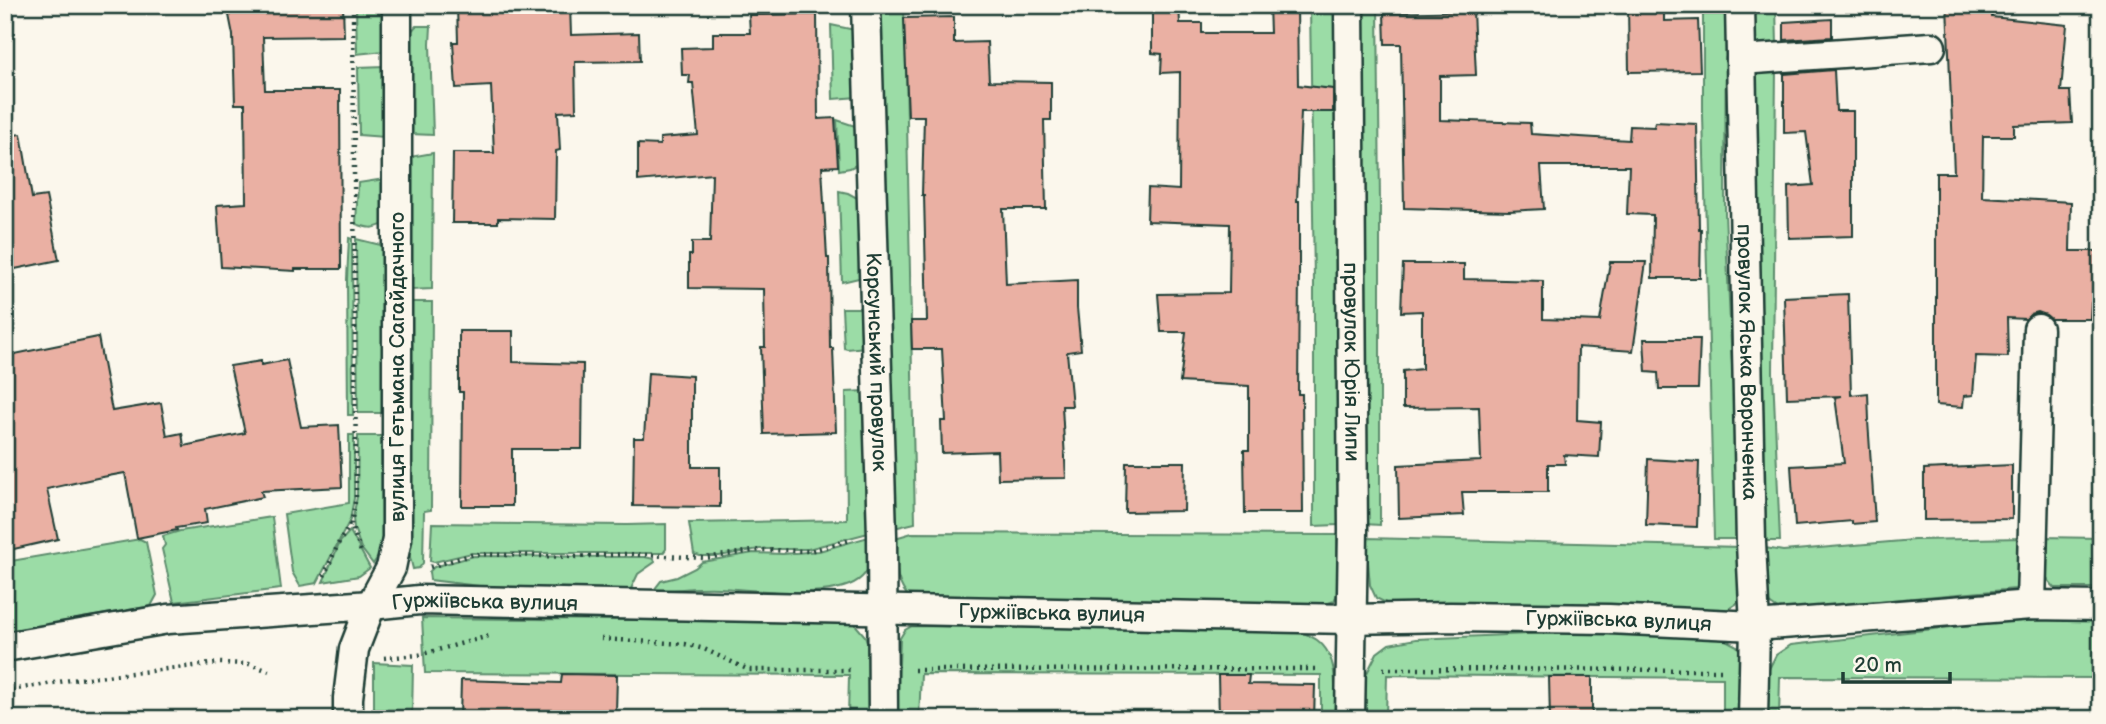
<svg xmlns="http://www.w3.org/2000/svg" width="2106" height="724" viewBox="0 0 2106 724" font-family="'Balsamiq Sans',sans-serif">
<rect width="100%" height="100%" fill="#fbf7ec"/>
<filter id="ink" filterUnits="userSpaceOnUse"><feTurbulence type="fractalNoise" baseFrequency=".0143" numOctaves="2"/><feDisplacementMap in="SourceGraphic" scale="14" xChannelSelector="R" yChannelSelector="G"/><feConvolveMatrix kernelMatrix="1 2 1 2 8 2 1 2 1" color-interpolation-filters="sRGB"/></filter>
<g filter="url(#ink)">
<path fill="#9bdca6" stroke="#5d8c6d" stroke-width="2" d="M356,5h28v46l-27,3z
M876,5h28l2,67 9,451 -21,5z
M1310,5h27l1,520 -24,1v-243z
M1360,5h18l2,199v321l-16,-1z
M1703,5h23l-1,208 15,326h-26l-11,-424z
M1753,5h23l1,41h-14l-10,-6z
M831,25l24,5 3,67 -25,2z
M416,26h15l-1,18 3,91 -23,-1v-101z
M384,66v71l-25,-2 -1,-68z
M1776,67l-3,305 7,169h-23l-2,-470z
M837,120l21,7 2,36 -10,5 -11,2z
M433,153l-1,136 -22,1v-133z
M385,179v44c-11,7 -18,5 -29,1l2,-41z
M839,191l9,2 13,7 2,77 -21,5z
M349,238l3,1 1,176h-5l-1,-136z
M356,239l29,7 -3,167h-24z
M411,302h21l-1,208 -7,1 -1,52 -4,5 -6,1 -3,-12 -2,-21z
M842,308h22l1,39 -18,2 -3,-1z
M866,391l6,141 -64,17h-49l-40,7h-19l-6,-2 -5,-31 158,-3 -1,-128z
M349,435h5v63l-4,22 -33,63 -17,3 -8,-14 -8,-58 65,-11z
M358,436h23l1,115 -9,13 -12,-16 -7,-20 -1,-10 4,-21z
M272,517l9,72 -107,13 -12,-53 3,-4 -2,-9 17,-5z
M432,523l195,2 39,-1v25l-3,4h-191l-38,9 -4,-1z
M350,531l20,37 -11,8 -36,6 17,-40z
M912,533l425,2 1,57 -4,9 -11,4 -412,-7c-18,-13 -14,-40 -16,-60z
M872,536c-1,14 1,31 -10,41 -25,25 -108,12 -143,11 -21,-1 -43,2 -65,2l7,-9 16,-4 18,-9 7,-6 51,-9 30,1 36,-3z
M2040,537l61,1v50h-46c-16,-16 -14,-30 -15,-51z
M1366,538l375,9v47l-5,10 -11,7 -339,-8 -10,-5 -6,-13z
M2023,538l-1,41 -7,10 -236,21 -11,-8 -9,-55 24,4 131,-11z
M140,539l6,3 11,53 -6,11 -146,26v-70z
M474,556l171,1 9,2 1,3 -17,12 -8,17h-111l-89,-11 -1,-8 5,-5z
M2083,617l18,4v57l-321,-1 -1,42h-14l2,-46 9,-18 15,-10 223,-25z
M422,618l431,4 12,14 6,17 -1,66h-22l1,-44 -424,-2z
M912,626l385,3c6,4 14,7 20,11 23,17 18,53 17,79h-13v-44l-400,-1 -2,45h-22l3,-81 5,-8z
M1573,632l151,7 13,7 5,9v64h-19v-41l-336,-3 -1,44h-23v-38l14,-28 12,-9 27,-5z
M374,663l39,2 -1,54h-38z"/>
<path fill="#eab0a3" stroke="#1f3d34" stroke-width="2" d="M227,5h116l1,31 -81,1 2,53h75l1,179h-46v2l-74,-4 -4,-62 29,-2 -1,-99h-10l-2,-69z
M457,5h113l1,30 68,-2 1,28 -65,1 1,49 -18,1 2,38 -4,1 -1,68 -57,-1v5h-46l1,-70h41l-3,-67 -35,2 -3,-46h5z
M1152,5h27l1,18h22v10h68l-1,-28h28l1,80 35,4v23h-32l-4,89h2v70l-1,123h4l1,119h-58l-1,-63h5v-64l-69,-4 6,-50h-25l-3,-38 71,-1 1,-69 -83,-3 1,-33 31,2 1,-118 -19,1 1,-19 -10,-1z
M1628,5h36v16l34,-1 2,51 -71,1z
M1947,5h45v12l75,8 -6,66h9l2,32 -58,2v11h-31l-1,61 89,5 -1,49h31v52h-10l-1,16h-39l-5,-4 -8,-3 -7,2 -5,5 -19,-1 1,39 -32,-1 -3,39 -9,1 -1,11 -27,-2v-232h18z
M1473,11l3,64 -36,1v44l90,3 1,11 98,6 1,-14 24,1 1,-5 42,2 2,105h2l-1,49h-48l1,-63 -26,-1 2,-48h-88l3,43 -35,2 -105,-3 -3,-164h-16l-1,-31z
M817,14l1,105 17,-1 3,48 -16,1 5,91h2l1,90h3l3,84 -72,2 -3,-87h4l-1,-58 -75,-1v-33h3v-13h18l2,-68 -74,7v-37l22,1v-7l38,-3 -5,-52h-4l1,-8h-8l-1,-27 32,-1v-14h37l-1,-18z
M954,17v26l33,-1 2,39 62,1v38h-7l2,89h-43l3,75 71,-4v28l4,42 -14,2 5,54h-10l4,72 -68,1 -1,-28 -55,2 -1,-32h5l-4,-72h-30l-1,-28h16l-3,-126h-2l2,-79h-16l-4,-98z
M1832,19v18l-48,3v-18z
M1834,70l2,41h17v125l-64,2 -1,-51 25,-2 -7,-53 -22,1v-59z
M21,134l11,64 14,-2 13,64 -54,11v-135z
M1610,262h36l-13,89 -55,-4 -1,73 24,2 -2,35 -35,-2 1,9h-17v28h-86l2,23 -65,3 -1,-53 83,-4 -2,-54 -76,1v-37l19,-2v-58l-21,1 2,-48h61v15l79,2v38l57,2z
M1848,294l3,101 17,-2 1,27 -1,1 7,101 -23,2v-3l-57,5 -4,-60 53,-3 -9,-66 7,-1 -55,2 -3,-101z
M459,331h54v31l70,2 -1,85h-70v57h-50l1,-114h-4z
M98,337l14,74 49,-8 6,33 15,-3 2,13 61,-13 -15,-67 31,-5v4l26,-5 14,67 38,-2 3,62 -81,4 2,6 -58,12 2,14 -31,5 1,2 -40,8 -12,-65 -28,5 -50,11 11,50 -53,12v-195z
M1644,339h56l-2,50h-39l-1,-16 -12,-1z
M648,373l44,3v91h28v40l-87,-1 1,-68h10z
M1648,459l51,3 -2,65 -51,-2z
M1126,462h59l-1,49 -59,1z
M2012,465v54l-88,1v-51z
M562,674l55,1 -1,38 -54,-2 1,8h-103l1,-39 100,3z
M1218,675h31l-1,9 67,1 -1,34h-95z
M1549,677h43v42h-42z"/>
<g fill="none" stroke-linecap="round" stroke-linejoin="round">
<g stroke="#1f3d34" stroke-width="33">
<g id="street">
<path id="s1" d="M866,5l16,530 1,184"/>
<path id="s2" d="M1349,5l4,525 -3,189"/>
<path id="s3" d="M1740,5l11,538 4,83 -2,93"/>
<path d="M1741,60l190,-13"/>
<path d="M2031,605l7,-276"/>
<path id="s4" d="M5,647l163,-28 203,-14 48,-5 931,19 100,-2 159,2 146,7 276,-21 70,1"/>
<path d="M348,719v-21l6,-49 17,-44 20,-37 6,-29v-534"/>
</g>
</g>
<path stroke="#1f3d34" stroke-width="4.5" stroke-dasharray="2 5" stroke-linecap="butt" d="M353,5l3,492 -5,27 10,28
M430,567l44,-13 100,3 52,-3 78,4 56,-8 50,1 41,-11
M324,576l15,-34 11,-17
M601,639l84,5 19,5 45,21h103
M384,658l35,-3 70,-19
M1383,669l341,1
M914,670l404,-1
M5,691l66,-11 149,-17 29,1 20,7"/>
<use href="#street" stroke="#fbf7ec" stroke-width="28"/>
</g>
</g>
<g text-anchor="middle" stroke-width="7" stroke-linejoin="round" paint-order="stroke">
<g font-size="21" fill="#1f3d34" stroke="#fbf7ec">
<text dy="7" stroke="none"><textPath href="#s1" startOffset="357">Корсунський провулок</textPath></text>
<text dy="7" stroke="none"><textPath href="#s2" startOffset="357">провулок Юрія Липи</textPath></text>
<text dy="7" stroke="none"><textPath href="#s3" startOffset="357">провулок Яська Воронченка</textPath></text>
<text transform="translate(397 367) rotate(-90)" y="7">вулиця Гетьмана Сагайдачного</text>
<text dy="7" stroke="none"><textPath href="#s4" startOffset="483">Гуржіївська вулиця</textPath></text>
<text dy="7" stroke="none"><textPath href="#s4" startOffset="1050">Гуржіївська вулиця</textPath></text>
<text dy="7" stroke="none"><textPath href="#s4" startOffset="1617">Гуржіївська вулиця</textPath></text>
</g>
</g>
<rect width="2106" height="724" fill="none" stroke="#fbf7ec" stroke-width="28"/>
<rect x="14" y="14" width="2078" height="696" fill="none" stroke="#1f3d34" stroke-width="2.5" filter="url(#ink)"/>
<path d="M1843 672v10h107v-10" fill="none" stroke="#1f3d34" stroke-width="3.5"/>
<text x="1854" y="672" font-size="21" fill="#1f3d34" stroke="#fbf7ec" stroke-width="5" paint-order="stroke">20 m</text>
</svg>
